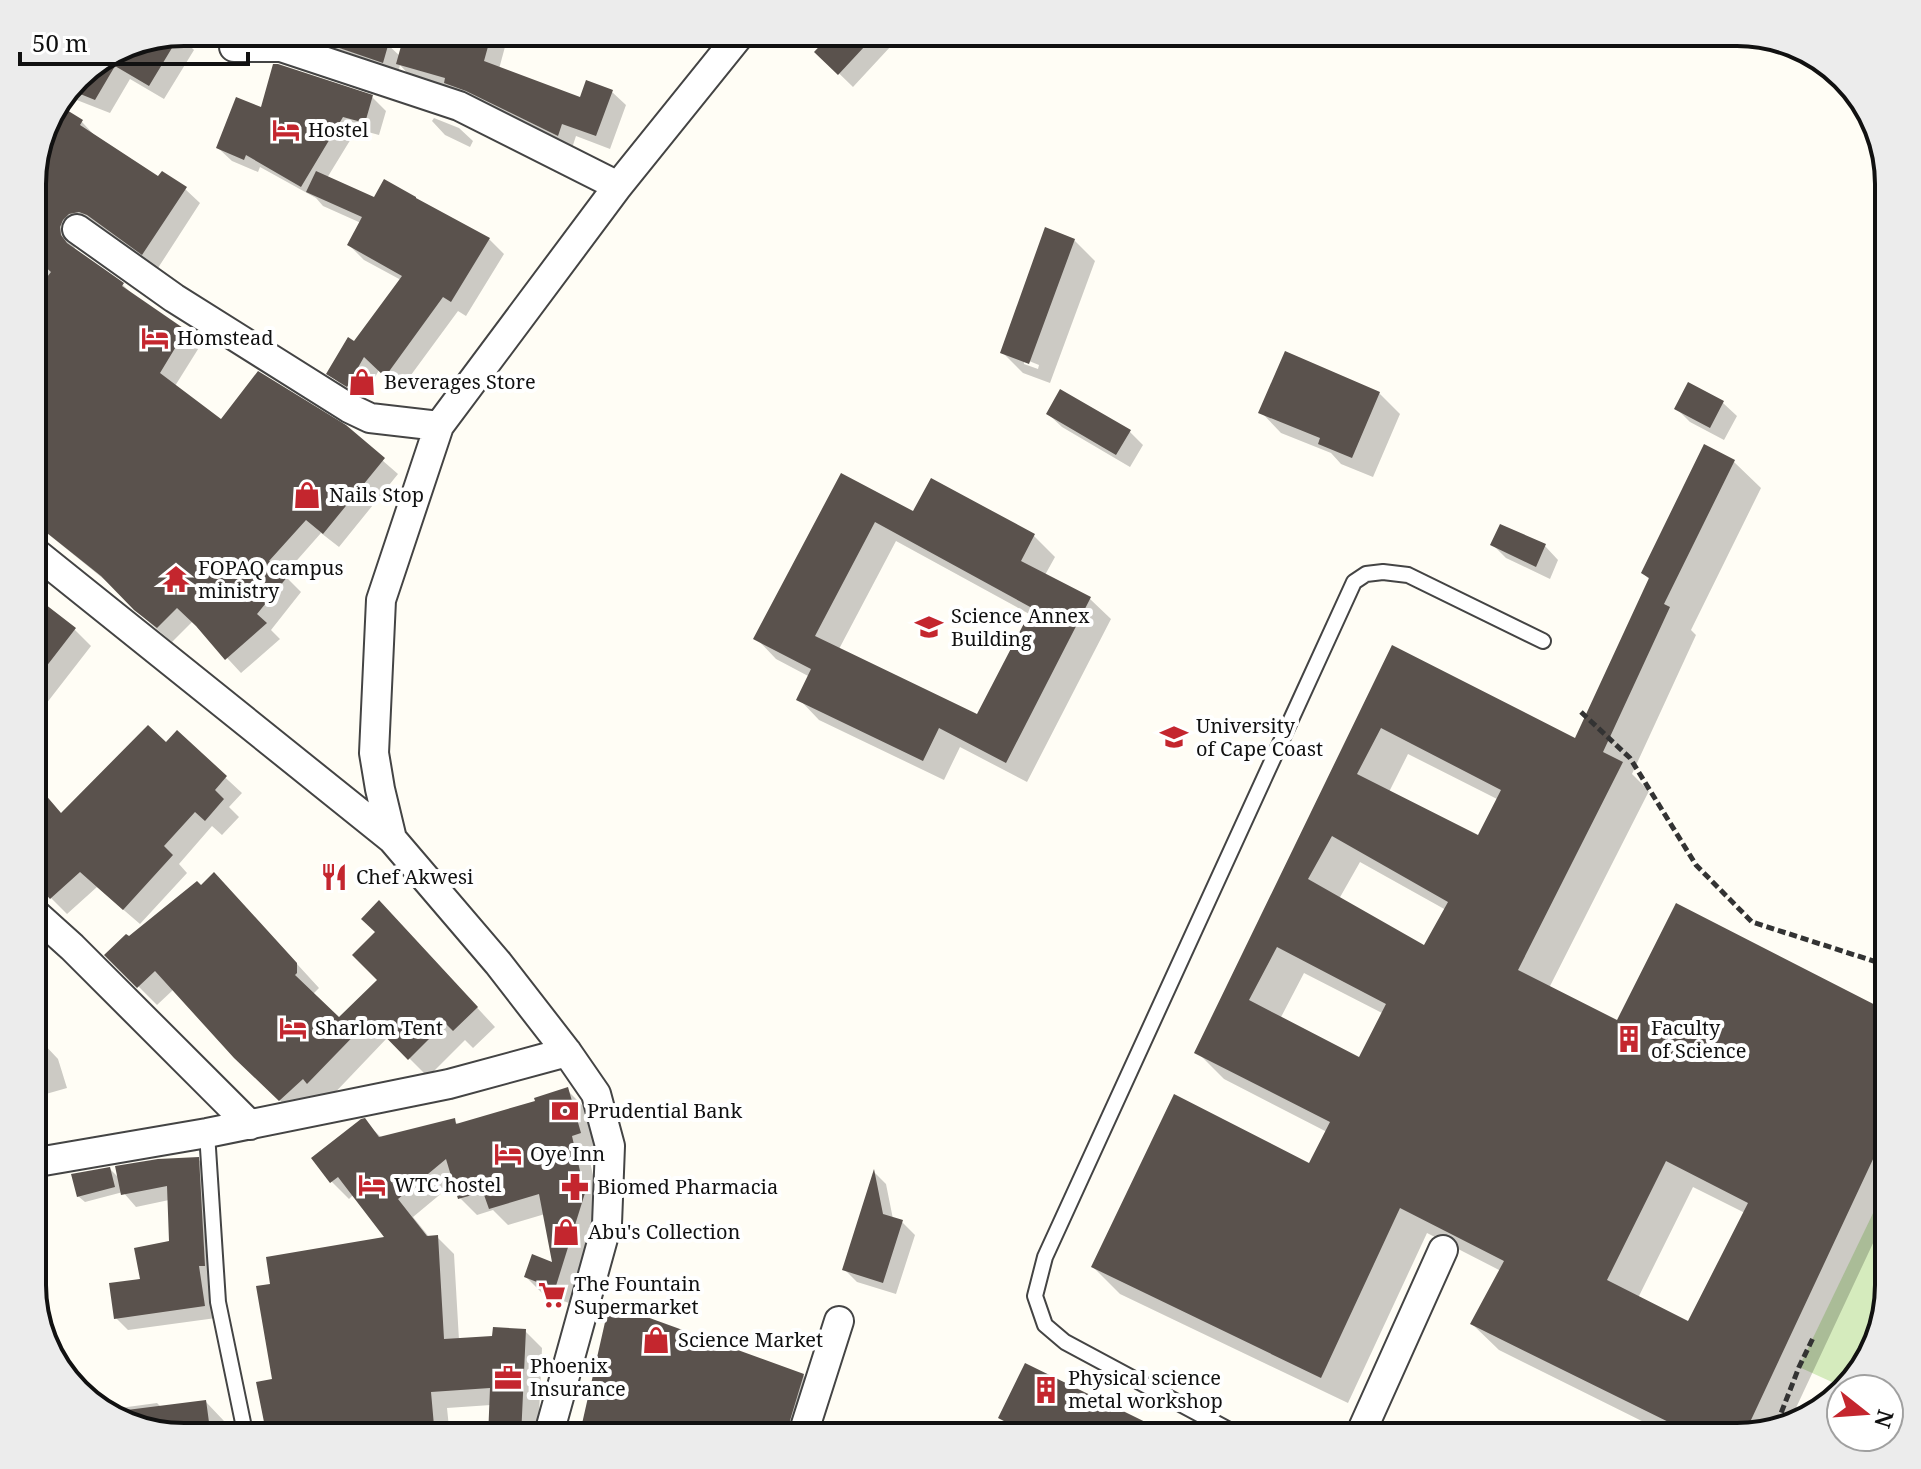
<svg xmlns="http://www.w3.org/2000/svg" width="1921" height="1469" viewBox="0 0 1921 1469" font-family="'Noto Serif',serif">
<rect width="100%" height="100%" fill="#fffdf5"/>
<path fill="#d5ebbd" d="M1889,1180v106l-32,92 -12,10 -46,-21z"/>
<path fill="#0003" fill-rule="evenodd" d="M250,32h108l29,12 13,12 7,-24h102l-10,37 82,31 31,-8 14,13 -16,44 -34,-13 -4,12 -78,-38 -5,-5v2l-30,-11 -8,-8 -40,-11 -11,-12 -3,11 -126,-32z
M877,32l14,14 -38,41 -36,-35z
M178,34l16,16 -30,49 -34,-20 -20,34 -41,-16 -7,12 20,13 14,15 63,42 26,10 15,14 -42,65 -54,-39 -9,-3 -21,16 1,9 48,34 12,12 50,34 15,15 -25,40 46,36 123,5 54,47 -59,73 -18,-14 -37,42 17,17 -30,38 9,9 -39,34 -48,-52 -21,21 -20,-17 -36,-36 -84,-68v-348l16,-57 35,-46z
M372,97l14,14 -7,24 -22,-6 -30,49 47,22 115,39 15,15 -38,62 -8,-5 -58,79 -21,-20 -17,30 -18,-12 -15,-15 26,-30 46,-63 -37,-20 -15,-15 12,-22 -38,-17 -7,-8 -56,-31 -2,5 -26,-11 -14,-13 44,-38z
M434,118l25,10 14,13 -3,6 -25,-12 -13,-14z
M1074,240l21,21 -45,122 -27,-10 -21,-21zM1024,359l15,6 -1,4 -14,-5z
M1689,385l34,18 14,13 -13,24 -34,-18 -14,-14z
M1061,392l69,40 13,13 -13,22 -68,-40 -14,-13z
M1379,393l21,21 -27,63 -32,-13 -10,-11 -50,-20 -20,-21z
M1705,447l29,15 27,26 -70,142 5,5 -64,139 17,17 -100,197 69,35 271,-9v195l-101,216 -51,12h-63l-175,-87 -27,-26 29,-53 -74,-38 -79,170 -228,-109 -27,-27 217,-101 17,-34 -103,-53 -27,-27 196,-404 183,92 74,-160 -7,-7zM1408,754l91,46 -20,38 -90,-46zM1360,862l86,48 -21,38 -86,-49zM1304,973l80,41 -24,46 -80,-41zM1693,1187l52,26 -56,111 -51,-26z
M842,476l72,38 18,-34 102,56 21,21 -10,18 45,24 21,20 -84,163 -67,-35 -16,33 -125,-60 -20,-21 11,-22 -34,-18 -20,-21zM896,541l135,74 -53,102 -139,-68z
M1493,545l52,1 13,14 -8,19 -44,-21z
M32,596l43,34 16,16 -52,67 -7,-6z
M177,733l65,60 -13,14 10,10 -17,18 -10,-9 -33,38 8,9 -47,51 -43,-37 -30,27 -16,-16 12,-83 103,-70z
M201,888l32,6 86,94 -6,6 26,26 41,-40 17,-59 98,106 -22,21 -8,-8 -37,37 -40,-40 -61,64 -28,18 -63,-62 -62,-68 -17,16 -50,-50z
M32,933l15,19 -15,18z
M42,1042l16,17 9,29 -35,10v-53z
M567,1090l17,17 13,43 -9,3 13,58 -29,93 -29,-10 -17,-17 29,-12 -10,-51 -37,11 -15,-15 -16,5 -17,-17 -5,-16 -42,35 17,21 7,-1 17,17 5,86 35,-2 31,-7 17,17 -4,89h-48l1,-32 -44,3 3,29h-181l5,-57 -2,-95 116,-47 -34,-44 -5,5 -17,-17 -18,-23 50,-38 18,17 72,-17 5,4 78,-22z
M198,1159l12,12 6,147 -88,12 -12,-12 55,-76 -2,-42 -33,7 -13,-15 -38,10 -7,-6 32,-27 10,10z
M875,1173l11,11 7,35 9,3 13,13 -19,59 -39,-12 -13,-13z
M803,1375l14,14 -15,48h-221z
M206,1402l18,19 2,16h-43l-78,-27 52,-7 5,5z
M1000,1418l171,19h-152l3,-5 -15,-8z"/>
<path fill="#5a524d" fill-rule="evenodd" d="M293,32h70l26,10 -6,21z
M405,32h87l-8,29 96,36 6,-17 27,10 -17,46 -34,-12 -4,12 -92,-45 -22,-8 1,-5 -49,-14z
M833,32h45l-40,43 -24,-23z
M181,33l-32,53 -34,-20 -20,34 -27,-11 15,-19z
M273,64h5l95,31 -8,28 -22,-6 -42,70 -55,-32 -2,5 -28,-12 20,-51 25,10z
M57,104l26,16 -3,5 78,51 4,-5 25,16 -45,68 -55,-40 -8,-3 -10,2 -6,6 -3,7 1,8 6,8 57,40 -2,3 64,44 -26,43 61,46 37,-48 88,54 39,33 -62,76 -17,-14 -37,41 19,15 -31,38 10,9 -42,37 -29,-34 -19,-18 -20,20 -23,-18 -33,-34 -69,-55v-225l19,-24 -19,-17v-82l16,-57z
M316,171l58,26 10,-18 32,18v1l74,40 -39,64 -8,-5 -58,80 -21,-20 -17,30 -21,-13 22,-37 6,4 48,-65 -55,-31 15,-28 -56,-25z
M1045,227l30,12 -46,125 -29,-11z
M1285,351l95,41 -28,66 -34,-14 2,-6 -62,-25z
M1688,382l36,19 -14,27 -36,-19z
M1060,389l71,41 -15,25 -70,-41z
M1704,444l31,16 -71,144 6,3 -67,145 20,10 -105,208 99,50 59,-117 213,109v113l-145,310 -45,2 -229,-113 34,-63 -104,-53 -79,170 -230,-111 83,-173 135,69 21,-41 -136,-69 198,-408 183,93 74,-160 -8,-5zM1381,728l120,62 -23,45 -121,-61zM1332,836l116,66 -24,43 -116,-66zM1277,947l109,57 -27,53 -110,-57zM1666,1161l82,42 -60,118 -81,-41z
M841,473l72,38 18,-33 104,56 -14,27 70,36 -85,166 -67,-35 -16,33 -127,-61 15,-31 -58,-30zM875,522l157,86 -55,106 -162,-78z
M1500,524l46,20 -10,23 -46,-22z
M32,594l44,34 -44,57z
M148,725l18,17 11,-12 50,46 -12,14 9,9 -19,22 -10,-9 -31,34 9,9 -50,55 -43,-38 -30,27 -18,-20v-100l29,34z
M214,872l83,91v10l-2,2 44,42 38,-37 -25,-25 23,-23 -14,-13 18,-19 99,107 -25,24 -8,-8 -37,37 -39,-40 -62,64 -4,-5 -24,22 -45,-43 -79,-87 -18,17 -33,-33 22,-21 3,2 68,-55 4,4z
M568,1087l13,46 -9,3 13,57 -30,96 -31,-12 8,-23 20,8 -13,-68 -50,15 -6,-17 -25,7 -12,-40 -48,40 29,37 11,-1 6,104 48,-3 1,-9 33,2 -5,108h-33l2,-49 -59,4 4,45h-168l-11,-55 16,-3 -16,-93 14,-2 -4,-27 118,-20 -46,-60 -8,6 -19,-25 50,-39 4,-1 14,19 76,-19 1,6 79,-23 -1,-3z
M199,1157l6,109h-6l6,40 -91,13 -5,-36 31,-4 -6,-31 35,-7 -2,-55 -46,9 -6,-29 43,-7z
M110,1167l5,20 -38,10 -6,-23z
M874,1169l9,45 20,6 -20,63 -41,-13z
M622,1308l182,66 -19,63h-206l29,-128z
M1025,1363l151,74h-140l-38,-19z
M206,1400l5,37h-28l-72,-25z"/>
<g fill="none" stroke-linecap="round" stroke-linejoin="round">
<g stroke="#444" stroke-width="18">
<path id="service" d="M207,1133l11,169 28,135
M1242,1437l-177,-95 -20,-17 -10,-29 10,-39 309,-675 12,-8 17,-2 25,3 135,66"/>
</g>
<g stroke="#444" stroke-width="32">
<path id="minor" d="M234,47h47l178,59 159,80
M77,229l97,69 175,110 21,10 69,8
M32,550l360,289
M32,911l40,36 178,178
M32,1163l175,-30 242,-49 118,-32
M548,1437l59,-213 3,-78 -14,-52 -29,-42 -69,-89 -106,-124 -12,-50 -6,-36 7,-153 58,-174 179,-240 124,-154
M802,1437l37,-116
M1359,1437l84,-187"/>
</g>
<path stroke="#333" stroke-width="5" stroke-dasharray="8 4" stroke-linecap="butt" d="M1581,712l49,46 66,107 56,57 137,44
M1778,1421h26
M1766,1430l12,-9 21,-54 14,-29"/>
<use href="#service" stroke="#fff" stroke-width="14"/>
<use href="#minor" stroke="#fff" stroke-width="28"/>
</g>
<defs>
<g id="hotel-bare" transform="scale(2.16)"><path d="M-6-4.5h1.5V1H6V5H4.5V3h-9V5H-6ZM-4 0a1.8 1.8 0 1 1 3.6 0ZM.5 0V-2.5h3Q6-2.5 6 0Z" fill="#c4262e" stroke="#fff" stroke-width="2.5" paint-order="stroke"/></g>
<g id="shop-bare" transform="scale(2.16)"><path d="M-5-2.5h2.3a2.7 3.5 0 0 1 5.4 0H5L5.5 6h-11ZM-1.5-2.5h3a1.5 2.3 0 0 0-3 0Z" fill="#c4262e" stroke="#fff" stroke-width="2.5" paint-order="stroke"/></g>
<g id="temple-bare" transform="scale(2.16)"><path d="M0-6L5-2H3V0L6.5 2.5H4V6H1.5V3h-3V6H-4V2.5H-6.5L-3 0V-2H-5Z" fill="#c4262e" stroke="#fff" stroke-width="2.5" paint-order="stroke"/></g>
<g id="school-bare" transform="scale(2.16)"><path d="M0-5L7-2L0 1L-7-2ZM-4 1L0 2.5L4 1V4Q0 6-4 4Z" fill="#c4262e" stroke="#fff" stroke-width="2.5" paint-order="stroke"/></g>
<g id="university-bare" transform="scale(2.16)"><path d="M0-5L7-2L0 1L-7-2ZM-4 1L0 2.5L4 1V4Q0 6-4 4Z" fill="#c4262e" stroke="#fff" stroke-width="2.5" paint-order="stroke"/></g>
<g id="restaurant-bare" transform="scale(2.16)"><path d="M-5-6h1v4h1v-4h1v4h1v-4h1v5L-1.5 .5V6h-2V.5L-5-1ZM5-6V6H3V1.5H1.5Q1.5-4 5-6Z" fill="#c4262e" stroke="#fff" stroke-width="2.5" paint-order="stroke"/></g>
<g id="building-bare" transform="scale(2.16)"><path d="M-4-6H4V6H1V3H-1V6H-4ZM-2.5-4.3h1.7v1.8h-1.7ZM.8-4.3h1.7v1.8H.8ZM-2.5-1h1.7V.8h-1.7ZM.8-1h1.7V.8H.8Z" fill="#c4262e" stroke="#fff" stroke-width="2.5" paint-order="stroke"/></g>
<g id="bank-bare" transform="scale(2.16)"><path d="M-6-4H6V4H-6ZM0-2.3a2.3 2.3 0 1 0 0 4.6a2.3 2.3 0 1 0 0-4.6Z" fill="#c4262e" stroke="#fff" stroke-width="2.5" paint-order="stroke"/></g>
<g id="pharmacy-bare" transform="scale(2.16)"><path d="M-2-6h4v4h4v4h-4v4h-4v-4h-4v-4h4Z" fill="#c4262e" stroke="#fff" stroke-width="2.5" paint-order="stroke"/></g>
<g id="supermarket-bare" transform="scale(2.16)"><path d="M-6-5.5h2.5l.6 2H6L4.5 2H-2.5L-4.4-4H-6ZM-1.5 3.2a1.3 1.3 0 1 0 .1 0ZM3 3.2a1.3 1.3 0 1 0 .1 0Z" fill="#c4262e" stroke="#fff" stroke-width="2.5" paint-order="stroke"/></g>
<g id="office-bare" transform="scale(2.16)"><path d="M-6-3h4V-5.5h4V-3h4V5H-6ZM-1-4.5V-3h2v-1.5ZM-6 0V1H6V0Z" fill="#c4262e" stroke="#fff" stroke-width="2.5" paint-order="stroke"/></g>
</defs>
<g fill-rule="evenodd">
<use href="#hotel-bare" x="286" y="130"/>
<use href="#hotel-bare" x="155" y="338"/>
<use href="#shop-bare" x="362" y="382"/>
<use href="#shop-bare" x="307" y="495"/>
<use href="#temple-bare" x="176" y="579"/>
<use href="#school-bare" x="929" y="627"/>
<use href="#university-bare" x="1174" y="737"/>
<use href="#restaurant-bare" x="334" y="877"/>
<use href="#hotel-bare" x="293" y="1028"/>
<use href="#building-bare" x="1629" y="1039"/>
<use href="#bank-bare" x="565" y="1111"/>
<use href="#hotel-bare" x="508" y="1154"/>
<use href="#hotel-bare" x="372" y="1185"/>
<use href="#pharmacy-bare" x="575" y="1187"/>
<use href="#shop-bare" x="566" y="1232"/>
<use href="#supermarket-bare" x="552" y="1295"/>
<use href="#shop-bare" x="656" y="1340"/>
<use href="#office-bare" x="508" y="1378"/>
<use href="#building-bare" x="1046" y="1390"/>
</g>
<g text-anchor="middle" stroke-width="8" stroke-linejoin="round" paint-order="stroke">
<g font-size="20" fill="#111" stroke="#fff" text-anchor="start">
<text x="308" y="137">Hostel</text>
<text x="177" y="345">Homstead</text>
<text x="384" y="389">Beverages Store</text>
<text x="329" y="502">Nails Stop</text>
<text x="198" y="575">FOPAQ campus<tspan x="198" dy="23">ministry</tspan></text>
<text x="951" y="623">Science Annex<tspan x="951" dy="23">Building</tspan></text>
<text x="1196" y="733">University<tspan x="1196" dy="23">of Cape Coast</tspan></text>
<text x="356" y="884">Chef Akwesi</text>
<text x="315" y="1035">Sharlom Tent</text>
<text x="1651" y="1035">Faculty<tspan x="1651" dy="23">of Science</tspan></text>
<text x="587" y="1118">Prudential Bank</text>
<text x="530" y="1161">Oye Inn</text>
<text x="394" y="1192">WTC hostel</text>
<text x="597" y="1194">Biomed Pharmacia</text>
<text x="588" y="1239">Abu's Collection</text>
<text x="574" y="1291">The Fountain<tspan x="574" dy="23">Supermarket</tspan></text>
<text x="678" y="1347">Science Market</text>
<text x="530" y="1373">Phoenix<tspan x="530" dy="23">Insurance</tspan></text>
<text x="1068" y="1385">Physical science<tspan x="1068" dy="23">metal workshop</tspan></text>
</g>
</g>
<path d="M0 0H1921V1469H0ZM184 46H1737A138 138 0 0 1 1875 184V1285A138 138 0 0 1 1737 1423H184A138 138 0 0 1 46 1285V184A138 138 0 0 1 184 46Z" fill="#ececec" fill-rule="evenodd"/>
<path fill="none" stroke="#111" stroke-width="4" d="M184 46H1737A138 138 0 0 1 1875 184V1285A138 138 0 0 1 1737 1423H184A138 138 0 0 1 46 1285V184A138 138 0 0 1 184 46Z"/>
<g transform="translate(1865 1413) rotate(107)"><circle r="38" fill="#ffffff" stroke="#a0a0a0" stroke-width="2"/>
<path d="M0-6L14 30L0 20L-14 30Z" fill="#c4262e"/>
<text y="-12" font-size="22" font-weight="bold" text-anchor="middle" fill="#111111">N</text>
</g>
<path d="M20 52v12h228v-12" fill="none" stroke="#111111" stroke-width="4"/>
<text x="32" y="52" font-size="24" fill="#111111" stroke="#ffffff" stroke-width="6" paint-order="stroke">50 m</text>
</svg>
